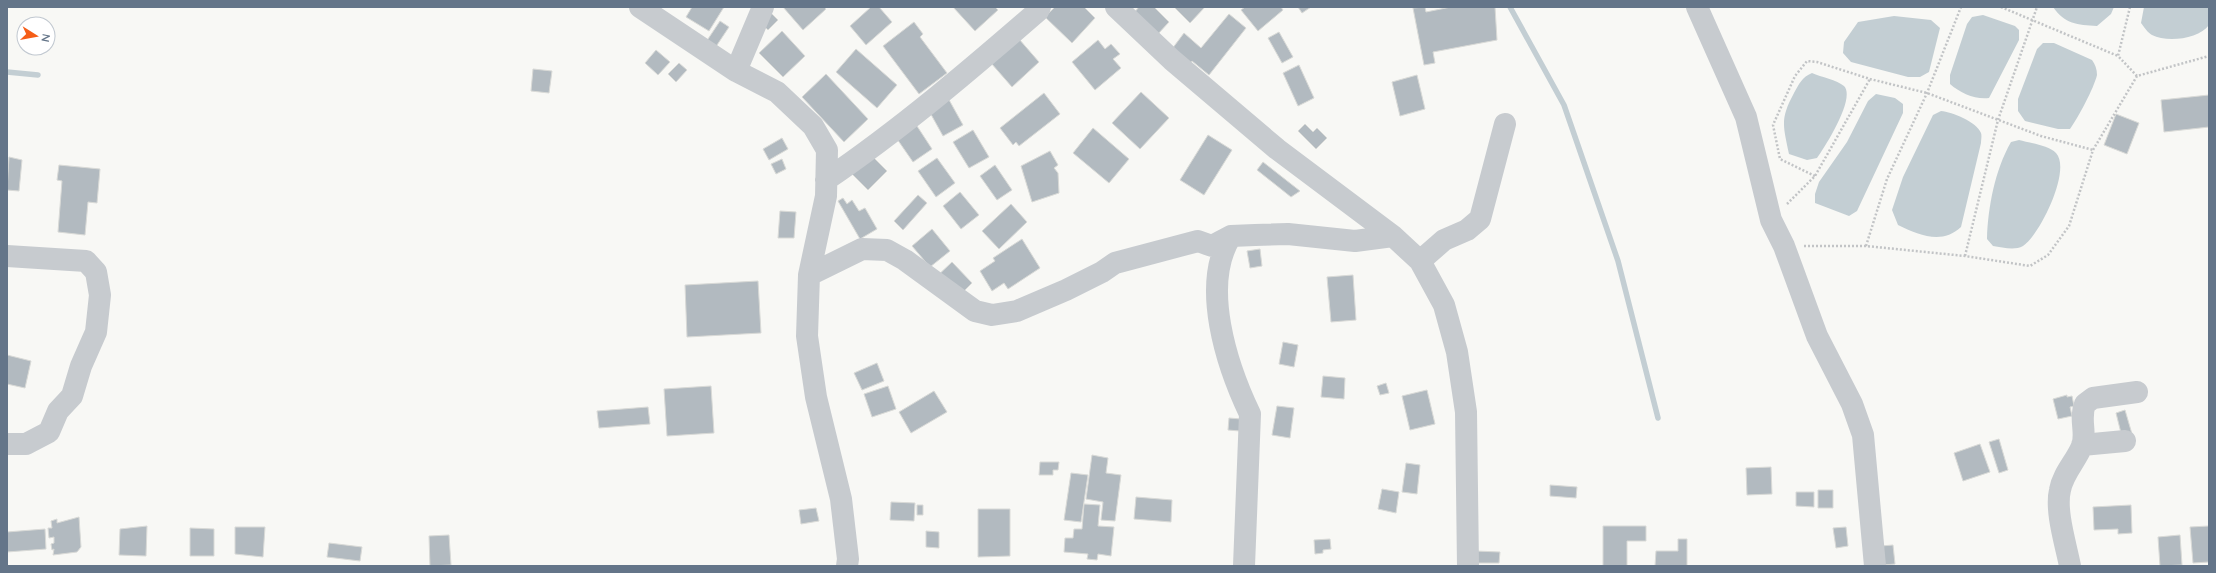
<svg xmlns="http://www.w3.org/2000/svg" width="2216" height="573" viewBox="0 0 2216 573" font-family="Quicksand,sans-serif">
<rect width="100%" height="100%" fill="#f8f8f5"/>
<path fill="#c3ced3" d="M2053,7h61l-3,7 -14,12c-20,-1 -32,-2 -44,-19z
M2144,7h65v18c-10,14 -42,18 -57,10 -4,-2 -8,-8 -11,-12z
M1983,15l32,11 4,4v10l-30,58c-13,2 -29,-5 -39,-14v-9l17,-51 5,-7z
M1894,16l37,4 9,8 -11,44 -9,5h-12l-57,-15 -8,-9 1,-11 14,-20z
M2043,43h11l38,17c3,4 5,9 5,15 -3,13 -19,43 -27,54h-12l-33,-8 -7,-10v-12l19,-50z
M1812,73c9,4 25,7 32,13 12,12 -19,61 -27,72l-10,2 -18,-6c-6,-29 -9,-35 5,-61 5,-9 8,-16 18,-20z
M1876,94l19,4 8,6v9l-46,98 -8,5 -34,-13v-9l4,-12 28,-40 21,-41z
M1941,111c11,1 36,11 40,22 1,3 0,7 0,10l-20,84c-19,18 -42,8 -63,-2l-6,-15 11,-33 30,-62z
M2019,140c10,3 29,5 37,13 16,17 -17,83 -33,93 -9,5 -21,1 -30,0l-6,-7c1,-32 8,-69 24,-97z"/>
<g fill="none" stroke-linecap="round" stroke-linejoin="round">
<path stroke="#c3ced3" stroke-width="5.5" d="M1510,7l54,98 54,156 40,157
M7,72l31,3"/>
</g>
<path fill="#b2bac0" stroke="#d9dad7" d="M692,7h32l-15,24 -23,-14z
M783,7h41l2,2 -23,21z
M871,7h8l13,15 -26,23 -16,-19z
M953,7h42l3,3 -23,21z
M1055,7h29l11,11 -23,25 -27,-26z
M1139,7h15l15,15 -12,13 -24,-21z
M1174,7h31l-15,16z
M1245,7h36l2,3 -25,21 -17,-21z
M1298,7h13l-9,6z
M1425,7l1,5 25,-5h44l2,33 -64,12 2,11 -11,2 -11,-57z
M770,12l8,8 -10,10 -8,-8z
M1229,14l17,14 -37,47 -17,-14 -2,3 -18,-15 12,-16 17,15z
M720,21l9,6 -14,21 -9,-6z
M914,22l9,12 -3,3 27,36 -28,21 -36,-48z
M782,31l23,25 -22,21 -24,-24z
M1012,31l27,31 -27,25 -28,-32z
M1279,32l14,25 -11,6 -14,-25z
M1098,40l7,9 6,-5 9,10 -7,5 8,9 -26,22 -23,-28z
M856,49l41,36 -20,23 -41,-36z
M656,50l14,12 -12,13 -13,-12z
M679,63l8,7 -11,12 -8,-8z
M1299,65l15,33 -16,8 -15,-33z
M533,69l19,2 -3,22 -18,-2z
M826,74l42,45 -24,23 -42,-45z
M1417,75l8,34 -25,7 -8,-34z
M1141,92l28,26 -29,31 -28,-26z
M1044,93l16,21 -41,32 -3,-4 -3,3 -13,-17z
M2209,95v32l-45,5 -3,-32z
M948,98l15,27 -20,11 -15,-27z
M2116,114l23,9 -12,31 -23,-9z
M915,123l17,26 -19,13 -18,-26z
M1305,124l8,8 4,-4 10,10 -11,11 -18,-18z
M1093,128l36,31 -20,24 -36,-30z
M973,130l16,27 -20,11 -16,-26z
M1208,135l24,15 -28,45 -24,-15z
M782,138l6,11 -19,11 -6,-11z
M867,151l20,20 -19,19 -20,-20z
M1050,151l8,14 -4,3 4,5 1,20 -27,9 -11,-36z
M9,157l13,3 -3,31 -12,-1z
M937,158l18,25 -19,14 -18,-26z
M782,159l4,10 -10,5 -5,-10z
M1263,162l37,29 -9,6 -34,-27z
M59,165l41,4 -3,34 -9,-1 -3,33 -27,-3 4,-51 -5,-1z
M995,165l17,25 -15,10 -17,-24z
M960,192l19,23 -18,14 -18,-23z
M918,195l9,8 -24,27 -9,-9z
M843,198l4,6 5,-4 7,11 6,-3 12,21 -17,10 -22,-38z
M1011,204l16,18 -28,27 -17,-18z
M780,211l16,1 -2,26h-16z
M932,229l18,22 -20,16 -18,-21z
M1022,239l18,29 -32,21 -4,-6 -12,8 -12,-20 15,-10 -2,-3z
M1260,249l2,17 -12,2 -3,-17z
M952,262l20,21 -19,19 -20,-22z
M1353,275l3,45 -25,2 -4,-45z
M758,281l3,52 -74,4 -2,-52z
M1283,342l15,3 -4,22 -15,-3z
M7,355l24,6 -6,27 -18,-4z
M877,363l7,18 -22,9 -8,-17z
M1323,376l22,2 -1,21 -23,-2z
M1386,383l3,10 -9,2 -3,-9z
M711,386l3,47 -47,3 -3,-47z
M888,386l8,23 -24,8 -8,-23z
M1427,390l8,34 -25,6 -8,-34z
M934,391l13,21 -36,21 -12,-21z
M2067,395v2l5,-1 2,10 -4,1 2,9 -14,3 -5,-20z
M1277,406l17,2 -4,30 -18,-3z
M648,407l2,17 -51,4 -2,-17z
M2125,410l7,24 -10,3 -6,-24z
M1229,418l12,1 -1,12 -12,-1z
M1999,439l9,31 -9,3 -10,-31z
M1980,444l10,28 -27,9 -9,-28z
M1092,455l16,3 -2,15 15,2 -6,46 -14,-1 2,-18 -17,-3z
M1040,462h19l-1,8h-5v5h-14z
M1406,463l14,2 -3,29 -15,-2z
M1771,467l1,27 -25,1 -1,-27z
M1071,473l17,2 -7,47 -17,-2z
M1550,485l27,2 -1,11 -26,-2z
M1382,489l17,3 -3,21 -18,-4z
M1818,490h15v18h-15z
M1796,492h18v15l-18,-1z
M1136,497l36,3 -1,22 -37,-3z
M891,502l24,1 -1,18 -24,-1z
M1084,504l16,1 -2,21 16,1 -3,29 -13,-2 -1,6 -10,-1 1,-5 -24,-2 1,-14h8l1,-9h8z
M917,505h6v10h-6z
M2131,505l1,28 -14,1v-5l-24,1 -1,-23z
M816,508l3,13 -18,3 -2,-14z
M978,509h32v47l-32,1z
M79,517l2,30 -4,5 -24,3 1,-6 -2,1 -1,-6 3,-1v-6l-5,1 -1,-10h4l-1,-7 6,-2v4z
M147,526l-1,30 -27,-1 1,-26z
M1603,526h43v15h-19v25h-24z
M2209,526v36l-16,1 -3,-36z
M235,527h30l-2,30 -28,-3z
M1846,527l2,19 -12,2 -3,-20z
M190,528l24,1v27h-24z
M45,529l1,20 -39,3v-20z
M926,531l13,1v16l-13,-1z
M449,535l2,30 -21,1 -1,-30z
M2180,535l2,30 -22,1 -2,-29z
M1330,539l1,10 -8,1v3l-8,1 -1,-14z
M1678,539h9v27h-32l1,-15h22z
M329,543l33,4 -2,14 -33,-4z
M1893,545l2,19 -12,1 -2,-19z
M1475,551l25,1 -1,11h-24z"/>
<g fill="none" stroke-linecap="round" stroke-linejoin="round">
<path stroke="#c2c4c6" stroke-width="2.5" stroke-dasharray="2 2" stroke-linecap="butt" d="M2001,7l117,49
M2130,7l-12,49 19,20
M1815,176l-35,-17 -7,-34 22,-49 12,-15 10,1 53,17 57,14 114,43 52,14
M1787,204l28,-28 55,-97
M1804,246h62l99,10 65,10 18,-11 21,-29 24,-76 44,-74 72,-20
M1866,246l21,-67 40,-86 34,-86
M1965,256l33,-136 39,-113"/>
<path stroke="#c7cbcf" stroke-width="22" d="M640,7l96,64 41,21 36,34 14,24 -1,46 -17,79 -2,61 9,61 25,102 7,60 -1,7
M1116,7l56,53 105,89 116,87 27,25 24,44 13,47 9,60 2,154
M1697,7l49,110 25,103 13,26 33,90 35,68 11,31 12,131
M736,71l27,-64
M826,180c75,-51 144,-110 212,-169l2,-4
M1231,236c-31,49 -4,130 19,178l-6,152
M7,256l79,5 10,11 4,23 -4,37 -15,34 -9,30 -14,15 -9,21 -23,12h-19
M1420,261l24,-21 23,-10 13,-11 25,-95
M809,275l53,-26 25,1 18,10 70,51 17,4 25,-4 49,-21 36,-18 13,-9 83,-22 14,5 19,-10 24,-1 33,-1 67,7 38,-5
M2082,445l43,-4
M2070,566c-4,-21 -15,-55 -10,-76 3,-17 16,-29 22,-44 5,-13 -3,-27 3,-42l8,-6 44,-6"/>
</g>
<rect width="2216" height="573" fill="none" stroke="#647589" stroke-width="16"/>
<g transform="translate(36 36) rotate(101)"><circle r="19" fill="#ffffff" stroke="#c1c8d0"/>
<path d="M0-3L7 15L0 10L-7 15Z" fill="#f55d17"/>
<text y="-6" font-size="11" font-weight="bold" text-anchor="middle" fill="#647589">N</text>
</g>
</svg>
